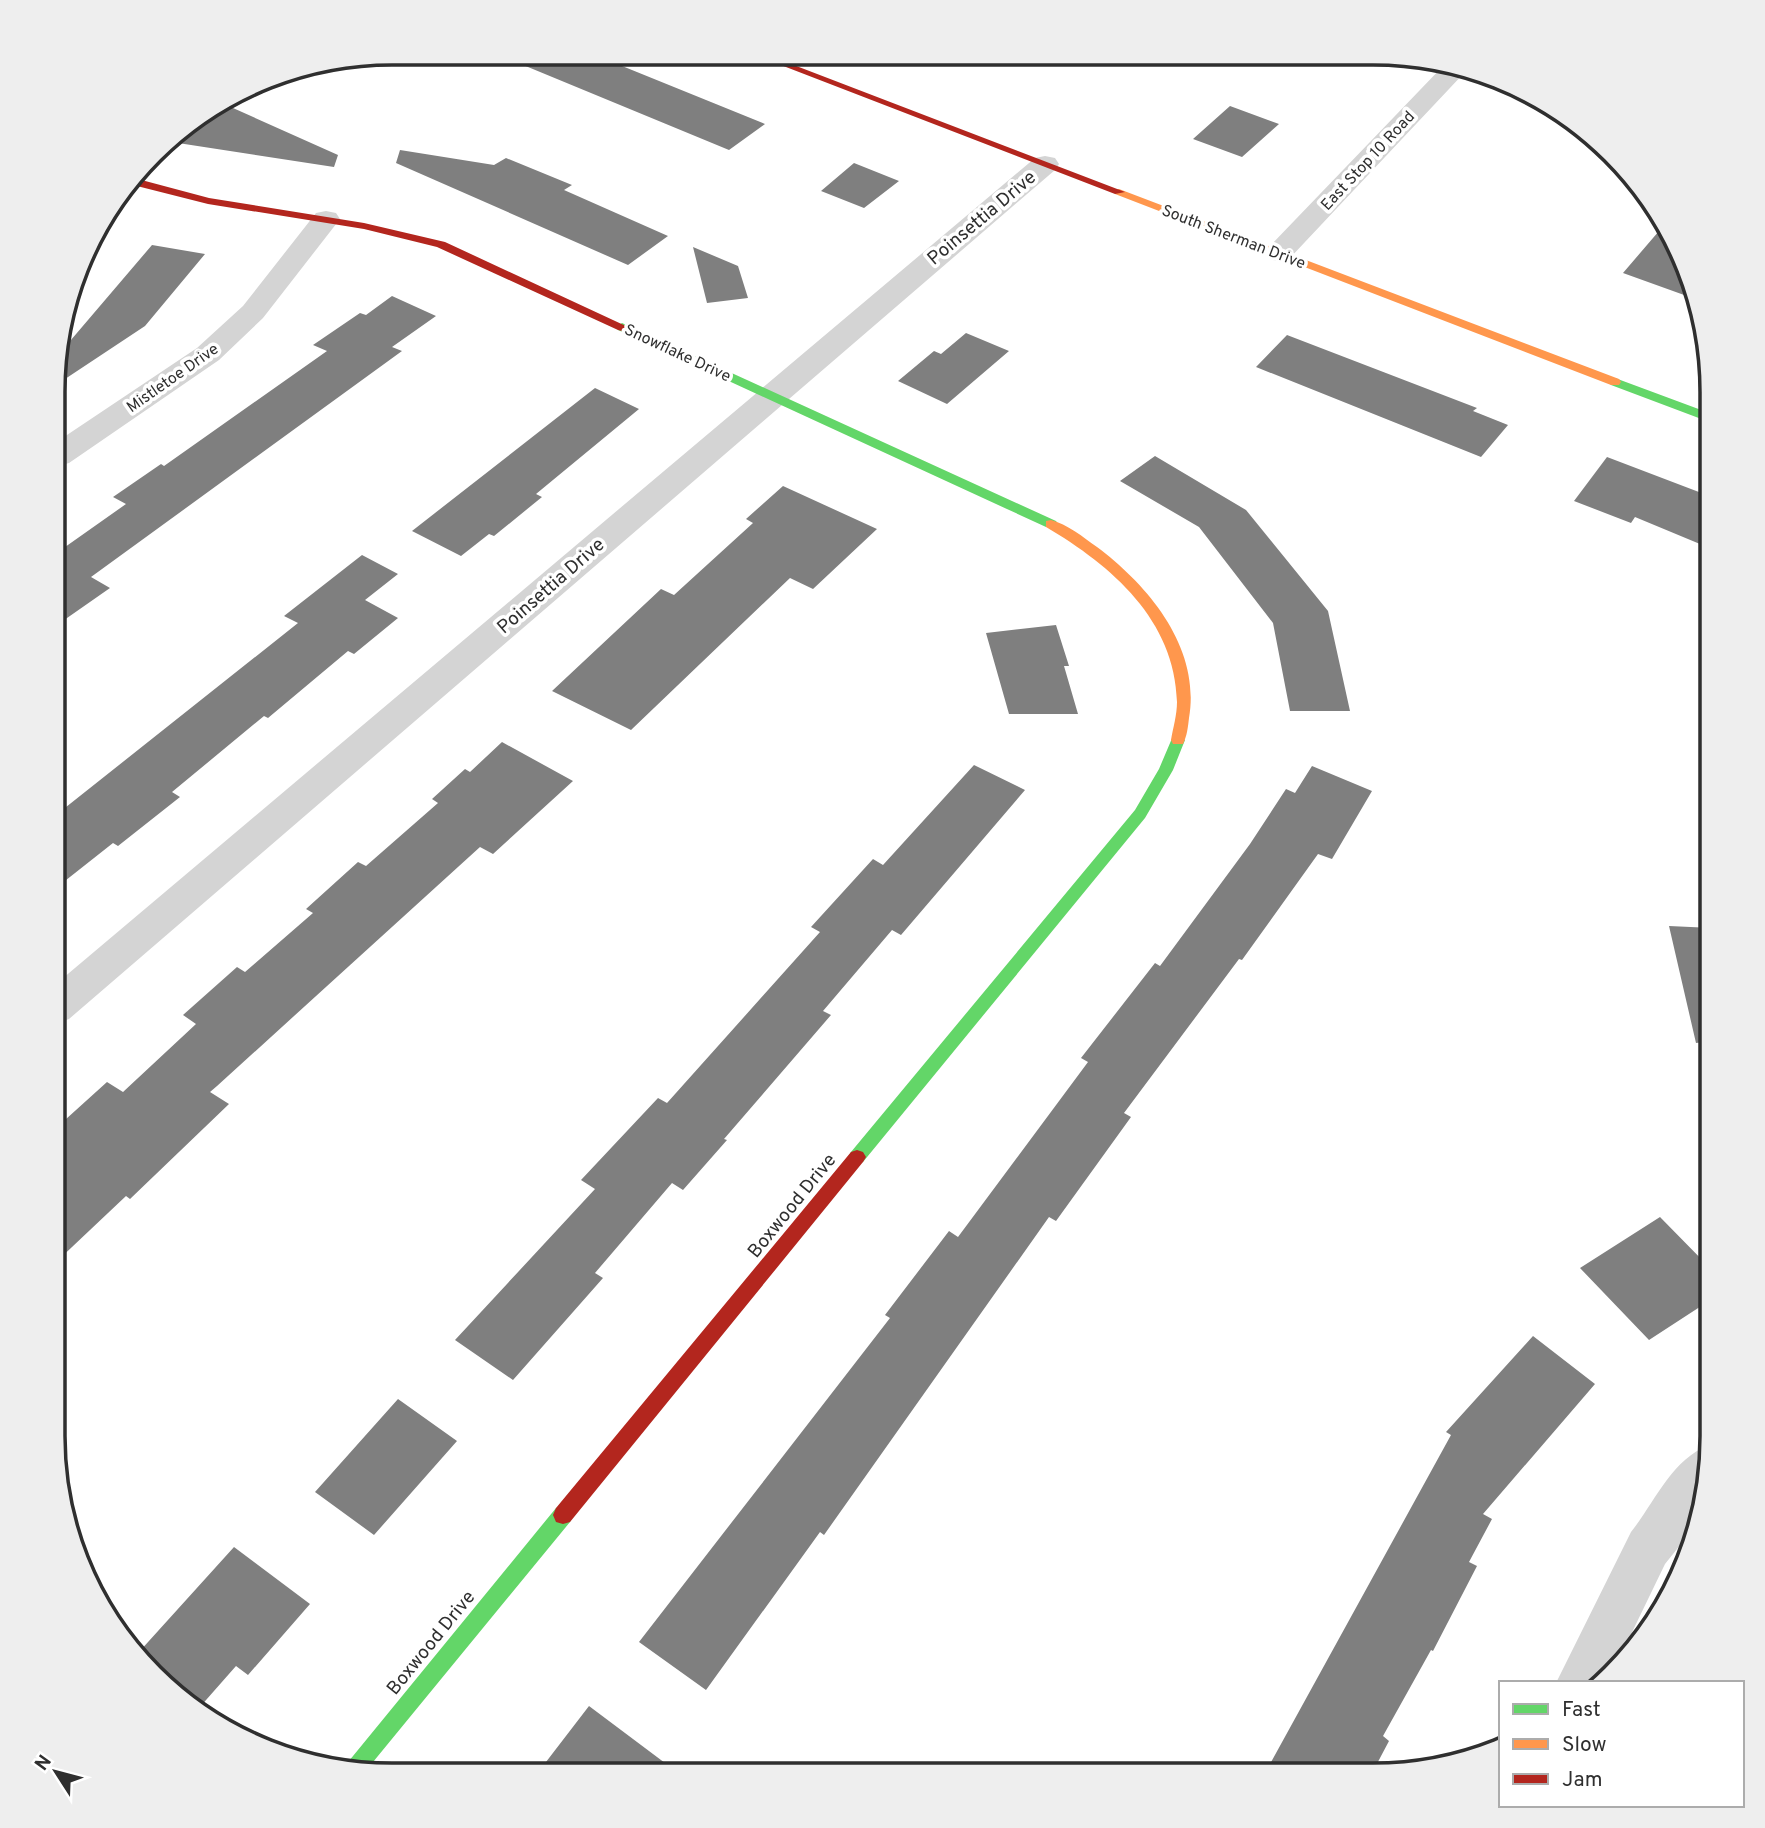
<svg xmlns="http://www.w3.org/2000/svg" width="1765" height="1828" viewBox="0 0 1765 1828" font-family="Overpass,sans-serif">
<rect width="100%" height="100%" fill="#fff"/>
<path fill="#7f7f7f" d="M494,53h96l175,71 -36,26z
M224,104l114,51 -4,12 -169,-26z
M1230,106l49,18 -37,33 -49,-18z
M400,150l94,15 12,-7 66,27 -8,5 104,46 -40,29 -232,-102z
M854,163l45,18 -35,27 -43,-17z
M1665,224l29,58 4,18 -75,-27z
M152,245l53,9 -60,72 -86,57v-29z
M693,247l45,19 10,32 -41,5z
M392,296l44,20 -44,31 10,4 -311,226 19,11 -53,37 1,-73 68,-48 -13,-7 48,-33 3,2 163,-115 -14,-6 47,-32 6,2z
M966,333l43,18 -62,53 -49,-23 36,-30 7,3z
M1287,335l190,73 -4,3 35,14 -27,32 -225,-90z
M595,388l44,21 -103,85 6,3 -48,39 -5,-2 -28,22 -49,-25z
M1155,456l91,54 82,101 22,100h-60l-17,-88 -74,-96 -79,-46z
M1607,457l105,40v52l-77,-32 -4,6 -57,-22z
M783,486l94,43 -64,60 -23,-11 -159,152 -79,-39 109,-102 13,6 79,-72 -7,-4z
M362,555l36,19 -33,26 33,18 -44,36 -6,-3 -80,67 -4,-2 -92,76 8,5 -62,49 -5,-3 -57,45v-73l242,-192 -14,-7z
M1056,625l13,41h-5l14,48h-69l-23,-81z
M502,742l71,39 -80,73 -13,-7 -263,239 -7,6 19,12 -99,95 -4,-3 -72,68 1,-135 52,-47 16,10 73,-68 -13,-9 54,-48 8,5 68,-59 -7,-4 52,-47 8,4 72,-63 -6,-4 33,-30 5,3z
M974,765l51,25 -124,145 -9,-5 -69,81 8,4 -107,124 3,1 -44,50 -11,-7 -77,90 8,5 -90,102 -58,-40 140,-151 -14,-9 77,-82 9,5 153,-171 -9,-5 62,-68 10,6z
M1312,766l60,25 -40,68 -14,-5 -76,106 -3,-1 -115,154 7,4 -75,104 -7,-4 -225,318 -4,-3 -114,158 -67,-48 251,-324 -5,-3 64,-84 9,6 130,-175 -7,-4 74,-95 5,3 90,-122 36,-55 9,4z
M1669,926l43,2v113l-16,2z
M1660,1217l52,53v29l-63,41 -69,-72z
M1533,1336l62,48 -112,130 9,5 -23,43 8,4 -44,85 -2,-1 -48,86 6,5 -18,34h-107l187,-340 -5,-3z
M398,1399l59,42 -83,94 -59,-43z
M234,1547l76,57 -62,71 -12,-9 -37,42 -60,-56z
M589,1706l92,69h-145z"/>
<g fill="none" stroke-linecap="round" stroke-linejoin="round">
<path fill="#d4d4d4" fill-rule="evenodd" d="M1444,65l21,7 -176,187 -10,3 -10,-3 -4,-6 4,-6z
M1045,156l10,2 4,6 -4,6 -986,849 -14,5 1,-40 979,-826z
M326,211l10,2 4,6 -77,99 -44,42 -150,103 -11,3v-25l139,-93 46,-42 73,-93z
M1709,1445l3,1v12l-19,63 -12,23 -16,20 -44,91 -26,28h-39l75,-151c24,-30 40,-72 78,-87z"/>
<path fill="#63d668" fill-rule="evenodd" d="M622,323l434,198 2,3 -2,3h-10l-428,-197 -2,-3z
M1615,378l97,36v9l-101,-38 -2,-3z
M1178,735l7,5 -12,30 -28,48 -282,344 -6,2 -6,-2 -3,-5 3,-5 284,-342 24,-41 14,-33z
M563,1506l7,2 3,7 -3,7 -206,251 -20,-6 212,-259z"/>
<path fill="#ff974d" fill-rule="evenodd" d="M1119,189l500,190 2,3 -2,3h-8l-496,-191v-4z
M1051,520c16,4 32,17 46,27 52,39 104,101 92,171 -1,9 -2,18 -6,26h-10l-2,-4c2,-12 6,-25 6,-38 -2,-82 -65,-136 -131,-175v-6z"/>
<path fill="#b3261e" fill-rule="evenodd" d="M752,54h13l360,138 -10,2z
M134,178l75,20 155,25 81,19 183,85 -6,4 -4,-1 -181,-83 -73,-18 -156,-25 -79,-20z
M857,1150l6,2 3,5 -3,5 -293,360 -7,2 -7,-2 -3,-7 3,-7 295,-356z"/>
</g>
<g text-anchor="middle" stroke-width="7" stroke-linejoin="round" paint-order="stroke">
<g font-size="16" fill="#2f2f2f" stroke="#fff">
<text transform="translate(1367 160) rotate(-47)" y="6">East Stop 10 Road</text>
<text transform="translate(1234 236) rotate(21)" y="6">South Sherman Drive</text>
<text transform="translate(678 352) rotate(25)" y="6">Snowflake Drive</text>
<text transform="translate(172 377) rotate(-35)" y="6">Mistletoe Drive</text>
</g>
<g font-size="19" fill="#2f2f2f" stroke="#fff">
<text transform="translate(981 217) rotate(-40)" y="7">Poinsettia Drive</text>
<text transform="translate(550 585) rotate(-41)" y="7">Poinsettia Drive</text>
<text transform="translate(791 1205) rotate(-51)" y="7">Boxwood Drive</text>
<text transform="translate(430 1642) rotate(-51)" y="7">Boxwood Drive</text>
</g>
</g>
<path d="M0 0H1765V1828H0ZM392 65H1373A327 327 0 0 1 1700 392V1436A327 327 0 0 1 1373 1763H392A327 327 0 0 1 65 1436V392A327 327 0 0 1 392 65Z" fill="#eee" fill-rule="evenodd"/>
<path fill="none" stroke="#2f2f2f" stroke-width="3.5" d="M392 65H1373A327 327 0 0 1 1700 392V1436A327 327 0 0 1 1373 1763H392A327 327 0 0 1 65 1436V392A327 327 0 0 1 392 65Z"/>
<rect x="1499" y="1681" width="245" height="126" fill="#ffffff" stroke="#acacac" stroke-width="2"/>
<rect x="1513" y="1704" width="35" height="10" fill="#63d668" stroke="#acacac" stroke-width="2"/>
<text x="1562" y="1716" font-size="21" fill="#2f2f2f">Fast</text>
<rect x="1513" y="1739" width="35" height="10" fill="#ff974d" stroke="#acacac" stroke-width="2"/>
<text x="1562" y="1751" font-size="21" fill="#2f2f2f">Slow</text>
<rect x="1513" y="1774" width="35" height="10" fill="#b3261e" stroke="#acacac" stroke-width="2"/>
<text x="1562" y="1786" font-size="21" fill="#2f2f2f">Jam</text>
<g transform="translate(56 1772) rotate(306)" stroke="#ffffff" stroke-width="5" paint-order="stroke">
<path d="M0-5L12 26L0 18L-12 26Z" fill="#2f2f2f"/>
<text y="-10" font-size="19" font-weight="bold" text-anchor="middle" fill="#2f2f2f">N</text>
</g>
</svg>
